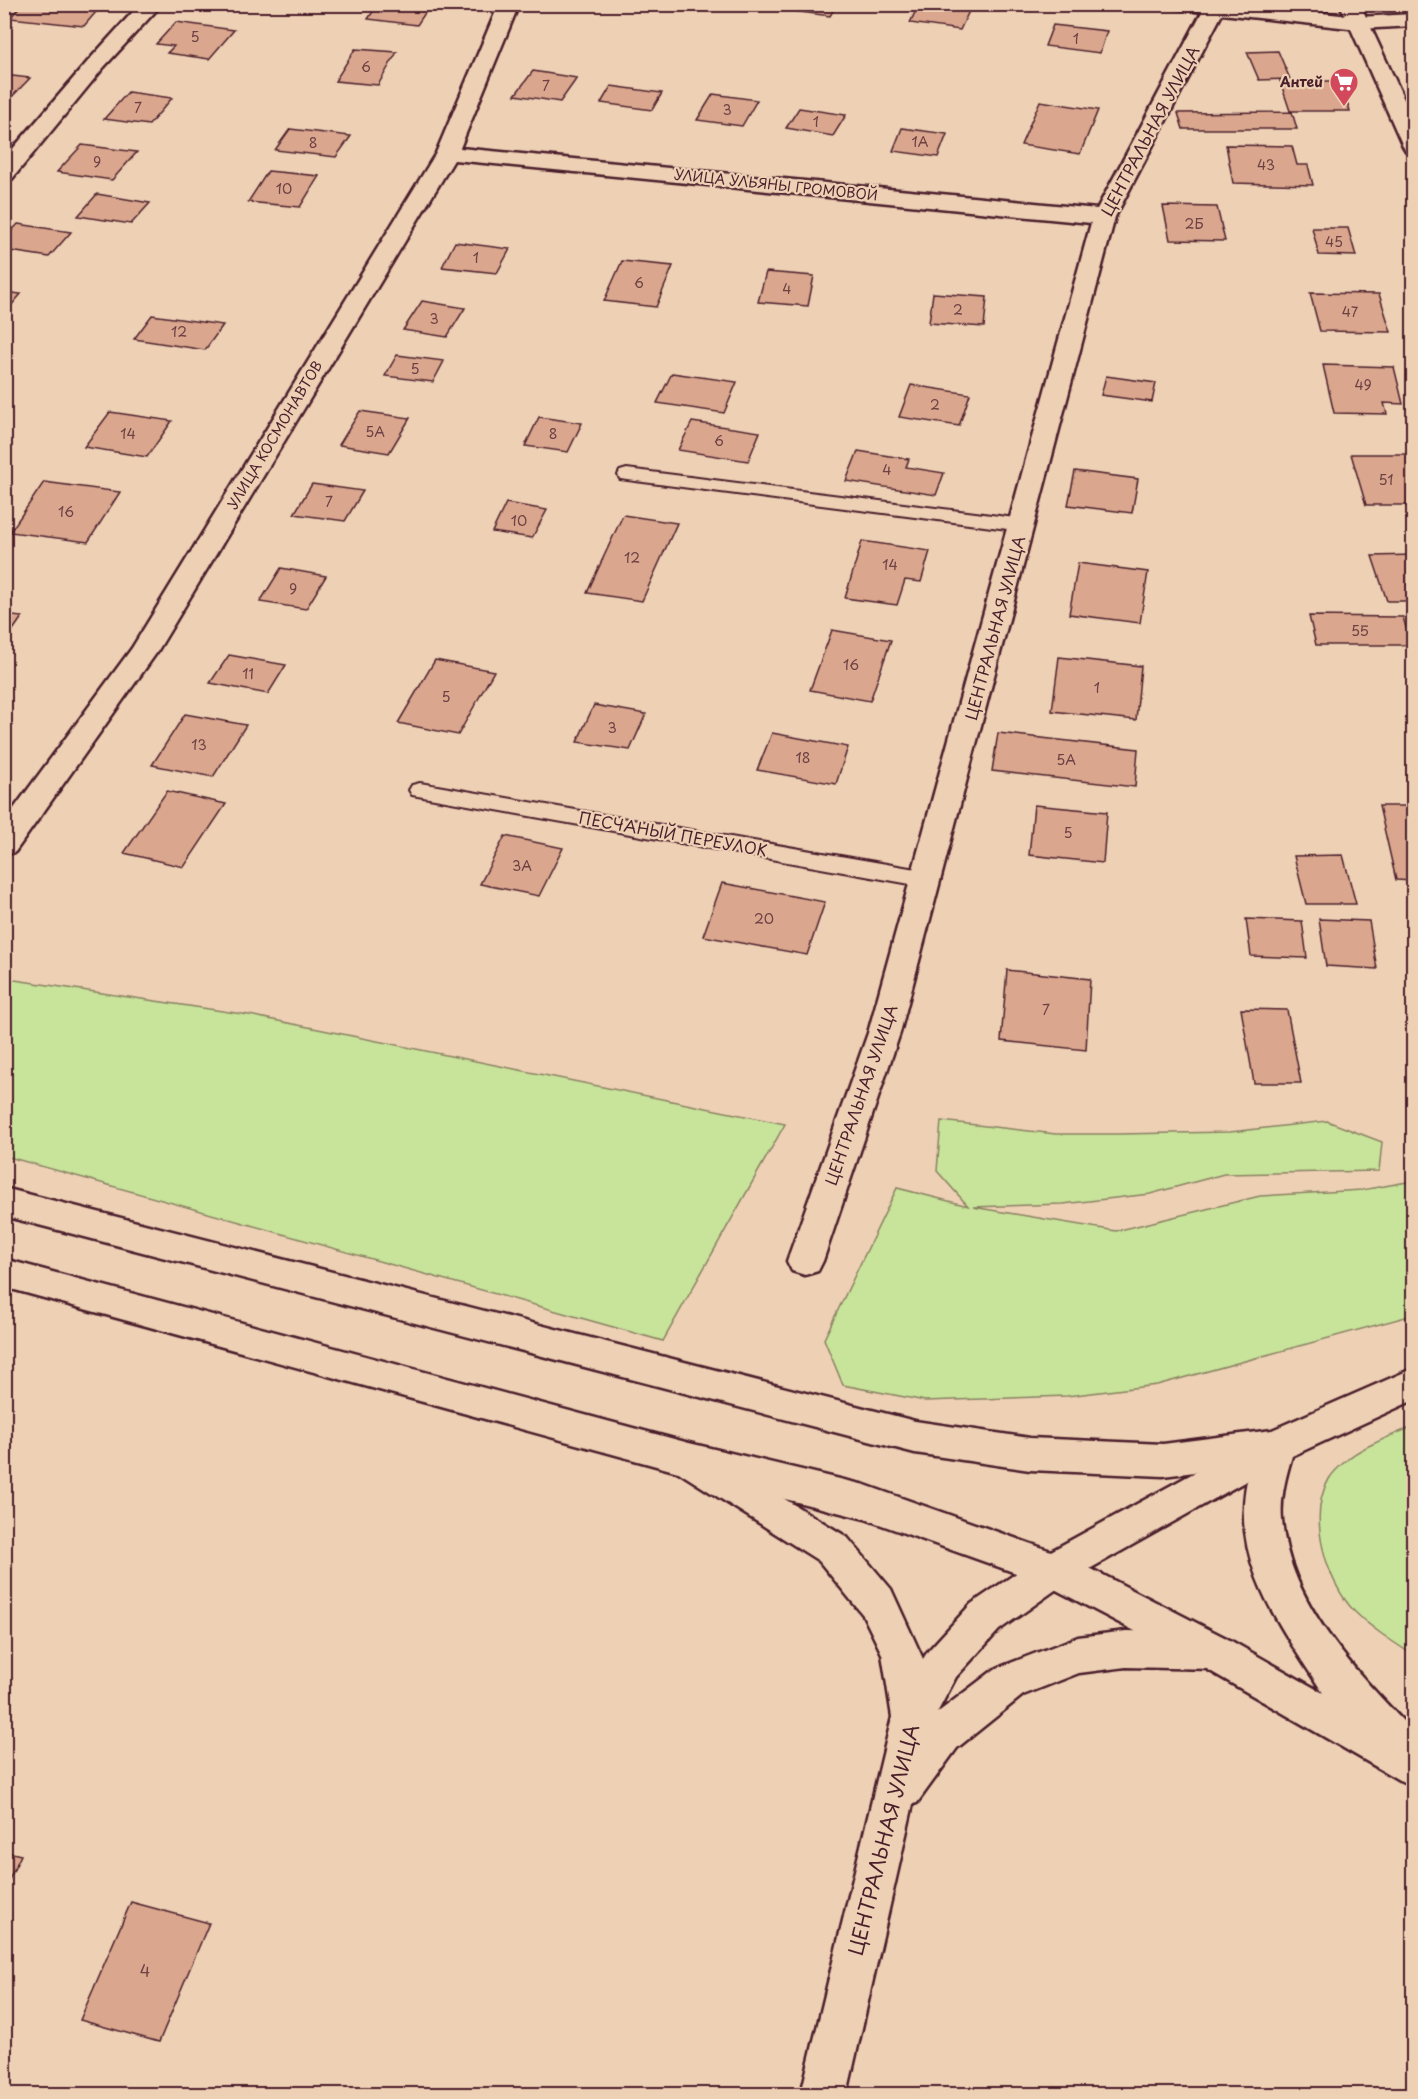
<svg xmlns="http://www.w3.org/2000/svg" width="1418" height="2099" viewBox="0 0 1418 2099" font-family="'Playpen Sans',sans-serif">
<rect width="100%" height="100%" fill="#eed1b5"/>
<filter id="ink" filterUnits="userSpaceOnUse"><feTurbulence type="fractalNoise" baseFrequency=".0167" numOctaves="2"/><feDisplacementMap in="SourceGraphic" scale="12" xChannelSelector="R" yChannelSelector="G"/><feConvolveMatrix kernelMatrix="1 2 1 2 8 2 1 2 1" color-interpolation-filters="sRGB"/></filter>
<g filter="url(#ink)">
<path fill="#c8e39a" stroke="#898162" stroke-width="1.5" d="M8,979l241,36 536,109 -122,217 -658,-185 -1,-171z
M941,1121l115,13h62l112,-2 97,-11 55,21 -3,29 -155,3 -74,20 -87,10 -90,3 143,24 144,-35 102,-6 51,-9v134l-256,70 -90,11 -142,5 -82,-16 -19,-46 73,-151 71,18 -31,-35z
M1413,1426v229c-20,-13 -42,-27 -59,-44 -28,-30 -47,-95 -25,-132 4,-7 13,-15 19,-20 12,-12 49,-25 65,-33z"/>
<path fill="#daa78e" stroke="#4a1f2b" stroke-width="1.5" d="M22,4h80v1l-18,21 -74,-8z
M378,4h53l-14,21 -49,-6z
M796,4h41l-7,12 -38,-5z
M919,4h16l35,5 -10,21 -50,-7z
M176,22l58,8 -25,29 -42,-6 7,-7 -18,-2z
M1053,25l54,6 -7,22 -55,-7z
M355,49l42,3 -19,33 -43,-4z
M1278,51l12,28 -31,1 -12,-28z
M533,71l44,7 -17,24 -45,-7z
M4,75l26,3 -26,27z
M1280,81h60l10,30h-60z
M611,86l51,7 -10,17 -51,-7z
M128,92l44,6 -23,27 -45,-6z
M713,94l44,6 -15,26 -45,-6z
M1040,101l58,9 -18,44 -59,-9z
M799,108l47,7 -13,21 -47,-8z
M1292,112l5,17h-114l-5,-16z
M902,128l45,6 -9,23 -45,-6z
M290,129l61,7 -15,21 -61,-7z
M82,145l55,7 -25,28 -55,-8z
M1226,145l66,1 5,19h11l5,20 -80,-2z
M268,171l51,5 -19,31 -52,-5z
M97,194l53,9 -19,21 -53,-8z
M1163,206l54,1 8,34 -55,-1z
M18,224l53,8 -22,25 -45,-7v-11z
M1312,228h36l8,28 -37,-1z
M455,242l55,7 -13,24 -55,-6z
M622,261l51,5 -17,41 -52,-6z
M766,272l48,4 -6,30 -50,-4z
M4,292l17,2 -17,20z
M933,293l54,4 -3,30 -55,-4z
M1310,293l69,1 12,38 -71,-1z
M422,301l43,7 -18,29 -44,-7z
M152,315l71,10 -18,25 -71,-11z
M397,355l47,6 -11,21 -48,-6z
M1323,365l71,2 9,37 -19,-1 3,11 -53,-1z
M672,373l65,9 -13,31 -67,-10z
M1106,376l50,7 -4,19 -51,-7z
M911,385l59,9 -11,32 -60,-9z
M360,411l50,7 -21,35 -50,-8z
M110,412l62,9 -25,36 -63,-10z
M539,417l43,6 -14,29 -43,-6z
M692,422l68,10 -12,29 -70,-11z
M858,451l51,8 -3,8 38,6 -8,22 -90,-14z
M1351,454h63v51h-48z
M1075,471l63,8 -6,34 -64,-8z
M44,482l76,10 -32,50 -78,-10z
M312,484l51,7 -18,30 -51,-7z
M506,503l41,7 -15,28 -40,-6z
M623,515l54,8 -35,78 -55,-8z
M862,541l68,10 -9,31 -16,-2 -8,25 -52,-7z
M1414,555v46h-27l-15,-45z
M1078,563l70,9 -8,51 -71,-9z
M281,568l45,8 -20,33 -46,-7z
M4,615l18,2 -18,26z
M1309,616l94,1 8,28h-95z
M832,630l59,10 -21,61 -60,-11z
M229,655l57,10 -18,29 -58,-11z
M1059,657l82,9 -5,54 -84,-9z
M435,660l59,11 -36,64 -60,-12z
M594,705l52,9 -16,36 -53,-8z
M185,714l61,11 -33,52 -61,-12z
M772,733l76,14 -12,37 -79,-14z
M998,733l140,16 -3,38 -143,-16z
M167,791l59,13 -42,63 -60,-14z
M1034,805l73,7 -4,51 -74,-8z
M1379,806h35v75l-18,-1z
M505,836l58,12 -24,48 -59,-12z
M1343,855l13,49h-50l-12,-48z
M722,883l103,19 -18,53 -104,-19z
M1246,919l56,2 5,37 -56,-2z
M1319,919l50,2 8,48 -51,-3z
M1007,970l83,9 -4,71 -85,-9z
M1241,1009l46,1 14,73h-47z
M4,1851l17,4 -17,35z
M131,1902l78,21 -50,119 -79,-22z"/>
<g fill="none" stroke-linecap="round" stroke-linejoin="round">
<g stroke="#4a1f2b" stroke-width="4">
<path id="lane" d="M627,469l396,50 7,2 3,4 -3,4 -7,2 -403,-52 -2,-4 2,-4z
M420,783l507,88 8,2 3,6 -3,6 -8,2 -515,-92 -3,-5 3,-5z"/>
</g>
<g stroke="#4a1f2b" stroke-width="5">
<path id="street" d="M140,4h22l-58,63 -92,112 -8,2v-22l86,-100z
M499,4h20l-59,144 637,61 105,-197 -27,-4 -3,-4h71l115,13 56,-3v12l-56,3 -136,-15 -107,203 -215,816 -77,228 -5,10 -13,4 -13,-4 -5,-10 81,-228 223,-810 -637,-63 -297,492 -142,200 -11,3v-33l128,-174 304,-495z
M1276,1430l13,5 6,11 -6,11 -221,124 -69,49 -43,47 -19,36 58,-44 83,-32 48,-6 86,2 14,5 6,13 -6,13 -14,5 -86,-2 -47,6 -56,22 -66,53 -40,55 -4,1 -66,290h-46l91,-377 -10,-63 -19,-39 -44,-54 -139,-88 -6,-11 6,-11 13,-5 13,5 141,86 44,52 32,70 5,-8 43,-47 69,-47 223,-122z"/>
</g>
<g stroke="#4a1f2b" stroke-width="5">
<path id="secondary" d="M1340,4h20l54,117v31l-8,-1 -3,-5z"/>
</g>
<g stroke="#4a1f2b" stroke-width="5">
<path id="primary" d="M4,1188l911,233 115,17 133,6 109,-14 142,-62v32l-122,56c-6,20 -12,42 -10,64 7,84 75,153 131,211l1,54 -15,-5 -201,-116 -157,-82 -176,-63 -176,-44 -685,-188v-28l685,184 176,42 203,72 158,81 97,55c-45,-70 -99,-140 -72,-228l-88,11 -133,-6 -115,-17 -911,-237z"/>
</g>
<use href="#lane" fill="#eed1b5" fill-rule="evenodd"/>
<use href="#street" fill="#eed1b5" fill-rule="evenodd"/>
<use href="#secondary" fill="#eed1b5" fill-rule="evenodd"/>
<use href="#primary" fill="#eed1b5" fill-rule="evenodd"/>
</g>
</g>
<defs>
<g id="supermarket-pin" transform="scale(1.5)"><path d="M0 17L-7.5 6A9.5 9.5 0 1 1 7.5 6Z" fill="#d1495b" stroke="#eed1b5"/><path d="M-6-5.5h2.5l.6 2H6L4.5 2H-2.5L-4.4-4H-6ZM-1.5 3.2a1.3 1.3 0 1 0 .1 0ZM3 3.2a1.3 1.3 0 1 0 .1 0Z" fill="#fff"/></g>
</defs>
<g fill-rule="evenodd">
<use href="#supermarket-pin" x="1344" y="82"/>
</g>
<g text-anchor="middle" stroke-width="4.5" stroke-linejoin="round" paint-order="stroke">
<g font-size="14" fill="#6e4144">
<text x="195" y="42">5</text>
<text x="1076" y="44">1</text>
<text x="366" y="72">6</text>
<text x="546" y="91">7</text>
<text x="138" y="113">7</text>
<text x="727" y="115">3</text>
<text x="816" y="127">1</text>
<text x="920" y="147">1А</text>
<text x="313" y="148">8</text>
<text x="97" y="167">9</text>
<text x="1266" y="170">43</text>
<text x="284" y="194">10</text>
<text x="1194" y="229">2Б</text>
<text x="1334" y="247">45</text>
<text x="476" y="263">1</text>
<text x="639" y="288">6</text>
<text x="787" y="294">4</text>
<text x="958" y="315">2</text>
<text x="1350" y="317">47</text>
<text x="434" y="324">3</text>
<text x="179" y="337">12</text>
<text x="415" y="374">5</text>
<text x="1363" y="390">49</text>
<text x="935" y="410">2</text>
<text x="375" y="437">5А</text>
<text x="128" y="439">14</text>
<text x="553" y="439">8</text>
<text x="719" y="446">6</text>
<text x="887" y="475">4</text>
<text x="1386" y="485">51</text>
<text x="329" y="507">7</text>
<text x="66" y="517">16</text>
<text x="519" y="526">10</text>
<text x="632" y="563">12</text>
<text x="890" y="570">14</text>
<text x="293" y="594">9</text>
<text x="1360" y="636">55</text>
<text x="851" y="670">16</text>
<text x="248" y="679">11</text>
<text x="1097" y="693">1</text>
<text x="446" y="702">5</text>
<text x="612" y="733">3</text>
<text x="199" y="750">13</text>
<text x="803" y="763">18</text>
<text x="1066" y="765">5А</text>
<text x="1068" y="838">5</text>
<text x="522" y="871">3А</text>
<text x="764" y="924">20</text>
<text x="1046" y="1015">7</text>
</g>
<g font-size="14" font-weight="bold" fill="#4a1f2b" stroke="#eed1b5" text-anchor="end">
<text x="1323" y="87">Антей</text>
</g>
<g font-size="14" fill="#4a1f2b" stroke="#eed1b5">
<text transform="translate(776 185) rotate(6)" y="5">УЛИЦА УЛЬЯНЫ ГРОМОВОЙ</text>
<text transform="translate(275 435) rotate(-59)" y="5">УЛИЦА КОСМОНАВТОВ</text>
</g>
<g font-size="16" fill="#4a1f2b" stroke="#eed1b5">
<text transform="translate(1150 131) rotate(-62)" y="6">ЦЕНТРАЛЬНАЯ УЛИЦА</text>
<text transform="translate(995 628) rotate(-75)" y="6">ЦЕНТРАЛЬНАЯ УЛИЦА</text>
<text transform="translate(673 834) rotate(10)" y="6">ПЕСЧАНЫЙ ПЕРЕУЛОК</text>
<text transform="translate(861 1095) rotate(-71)" y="6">ЦЕНТРАЛЬНАЯ УЛИЦА</text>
</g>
<g font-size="16" fill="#6e4144">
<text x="145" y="1977">4</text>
</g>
<g font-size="20" fill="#4a1f2b" stroke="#eed1b5">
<text transform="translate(884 1840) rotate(-76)" y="7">ЦЕНТРАЛЬНАЯ УЛИЦА</text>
</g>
</g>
<rect width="1418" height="2099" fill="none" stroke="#eed1b5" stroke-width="24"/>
<rect x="12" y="12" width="1394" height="2075" fill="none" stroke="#4a1f2b" stroke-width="2" filter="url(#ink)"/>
</svg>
